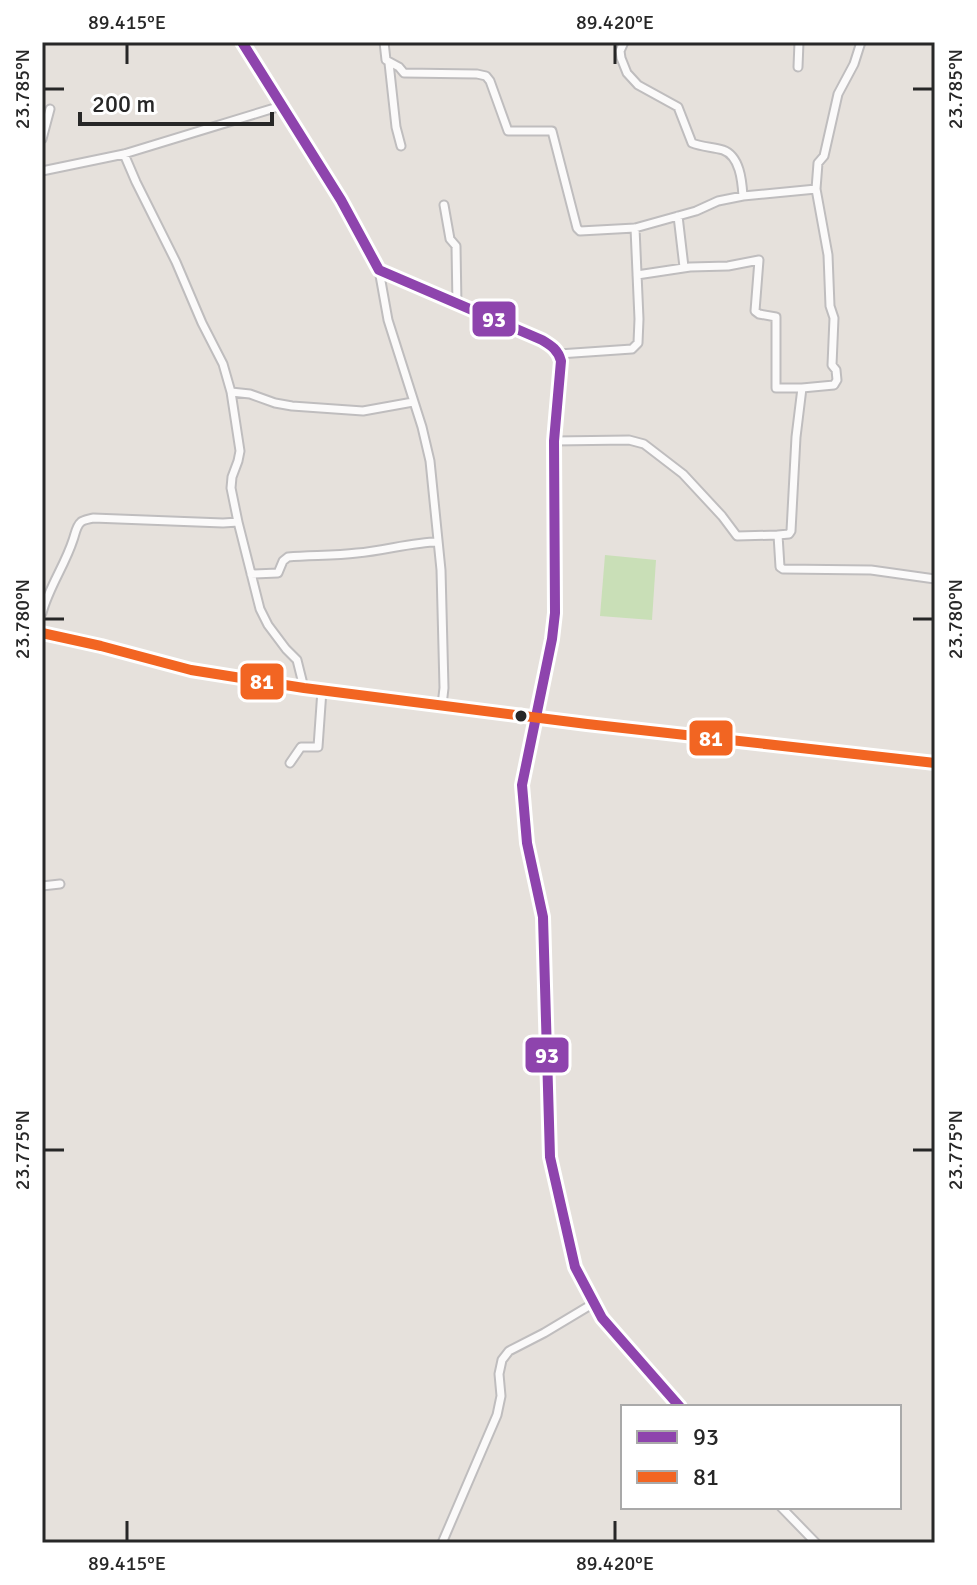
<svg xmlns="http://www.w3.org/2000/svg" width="977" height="1585" viewBox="0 0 977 1585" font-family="Signika,sans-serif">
<rect width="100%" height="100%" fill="#e6e1dc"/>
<path fill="#c9dfb7" d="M605,555l51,5 -4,60 -52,-4z"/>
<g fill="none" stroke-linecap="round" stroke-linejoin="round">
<g stroke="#bfbdbe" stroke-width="11">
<path id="minor" d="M242,42l99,158 38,70 163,70c10,6 16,10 19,21l-7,80 1,172 -3,26 -30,146 5,58 16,74 7,240 25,110 27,51 78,89
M384,42l2,18 13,7 5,6 73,1 9,2 4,5 18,50h44l25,97 3,3 55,-3 61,-17 22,-10 25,-5 73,-7
M624,42l-4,9 1,7 6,15 11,12 40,22 14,36c10,4 21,4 31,7 17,6 19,31 20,46
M389,63l7,64 5,19
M798,67l1,-25
M42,139l8,-30
M124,154l12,28 40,80 26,61 21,41 8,28 9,59 -2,10 -6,16 -1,11 7,34
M42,171l82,-17 157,-48
M444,205l6,34 6,7 1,59
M678,216l6,51
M379,270l9,50 34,107 8,34 11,109 3,118 -2,17
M637,275l53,-8 38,-1 31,-6 -4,51 4,3 17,3v71h26
M559,354l73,-5 6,-6 1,-24 -4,-91
M231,392l19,2 25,9 17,3 71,5 50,-9
M554,441l75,-1 15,4 39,30 39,42 15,20 41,-1 2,32 3,2 88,1 64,9
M778,535l11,-1 2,-3 5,-94 6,-49 32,-3 3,-5 -1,-10 -4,-5 2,-47 -4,-12 -2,-51 -12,-66 2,-26 6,-7 14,-62 16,-30 7,-22
M251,574l27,-1 5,-12 5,-4c23,-2 46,-1 69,-4 27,-2 55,-11 81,-11
M42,613c7,-26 23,-48 31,-73 2,-5 3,-14 8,-18 2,-2 9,-3 12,-4l130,5 15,-1 22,87 8,16 18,24 11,11 7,28
M290,763l11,-16h17l4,-57
M42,886l18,-2
M781,1507l35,36
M442,1543l55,-128 4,-19 -2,-22 3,-14 7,-9 35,-18 50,-30"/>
</g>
<g stroke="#bfbdbb" stroke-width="13">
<path id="major" d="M42,633l59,13 90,24 113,18 283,36 348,39"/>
</g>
<use href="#minor" stroke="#fbfafa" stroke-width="7"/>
<use href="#major" stroke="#e3dfd3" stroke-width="9"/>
<g stroke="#fff" stroke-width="16">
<path id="bus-1" d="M242,42l99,158 38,70 163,70c10,6 16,10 19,21l-7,80 1,172 -3,26 -30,146 5,58 16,74 7,240 25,110 27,51 78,89"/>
</g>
<g stroke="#fff" stroke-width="16">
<path id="bus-2" d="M42,633l59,13 90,24 113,18 283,36 348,39"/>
</g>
<use href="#bus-1" stroke="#8e44ad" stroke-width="10"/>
<use href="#bus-2" stroke="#f26522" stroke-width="10"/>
</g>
<path fill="none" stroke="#272727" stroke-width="3" d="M127,44v20M615,44v20M44,89h20M913,89h20M44,619h20M913,619h20M44,1150h20M913,1150h20M127,1521v20M615,1521v20"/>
<circle fill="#272727" stroke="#fff" stroke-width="3" cx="521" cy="716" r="7"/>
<g stroke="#fff" stroke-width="3">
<rect x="471" y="300" width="46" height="38" rx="8" fill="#8e44ad"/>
<rect x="239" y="662" width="46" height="39" rx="8" fill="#f26522"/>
<rect x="688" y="719" width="46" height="38" rx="8" fill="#f26522"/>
<rect x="524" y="1036" width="46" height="38" rx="8" fill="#8e44ad"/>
</g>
<g font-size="22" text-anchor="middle" font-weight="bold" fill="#fff">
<text x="494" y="327">93</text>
<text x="262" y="689">81</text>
<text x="711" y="746">81</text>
<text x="547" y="1063">93</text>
</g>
<rect width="977" height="1585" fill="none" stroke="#ffffff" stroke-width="88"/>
<rect x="621" y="1405" width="280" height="104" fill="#ffffff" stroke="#a9a9a9" stroke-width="2"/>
<rect x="637" y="1431" width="40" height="12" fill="#8e44ad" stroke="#a9a9a9" stroke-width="2"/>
<text x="693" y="1445" font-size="24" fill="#272727">93</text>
<rect x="637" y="1471" width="40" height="12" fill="#f26522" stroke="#a9a9a9" stroke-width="2"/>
<text x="693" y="1485" font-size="24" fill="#272727">81</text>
<path d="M80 112v12h192v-12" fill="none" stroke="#272727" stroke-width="4"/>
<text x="92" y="112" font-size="24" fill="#272727" stroke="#ffffff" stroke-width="6" paint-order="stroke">200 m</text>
<rect x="44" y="44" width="889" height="1497" fill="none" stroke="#272727" stroke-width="3"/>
<g font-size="20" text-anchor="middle" fill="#272727">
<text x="127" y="29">89.415°E</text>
<text x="615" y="29">89.420°E</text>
<text transform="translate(22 89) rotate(-90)" y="7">23.785°N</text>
<text transform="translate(955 89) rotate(-90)" y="7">23.785°N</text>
<text transform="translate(22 619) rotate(-90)" y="7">23.780°N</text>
<text transform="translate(955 619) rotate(-90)" y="7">23.780°N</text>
<text transform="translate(22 1150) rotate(-90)" y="7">23.775°N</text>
<text transform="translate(955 1150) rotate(-90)" y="7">23.775°N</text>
<text x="127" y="1570">89.415°E</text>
<text x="615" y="1570">89.420°E</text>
</g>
</svg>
